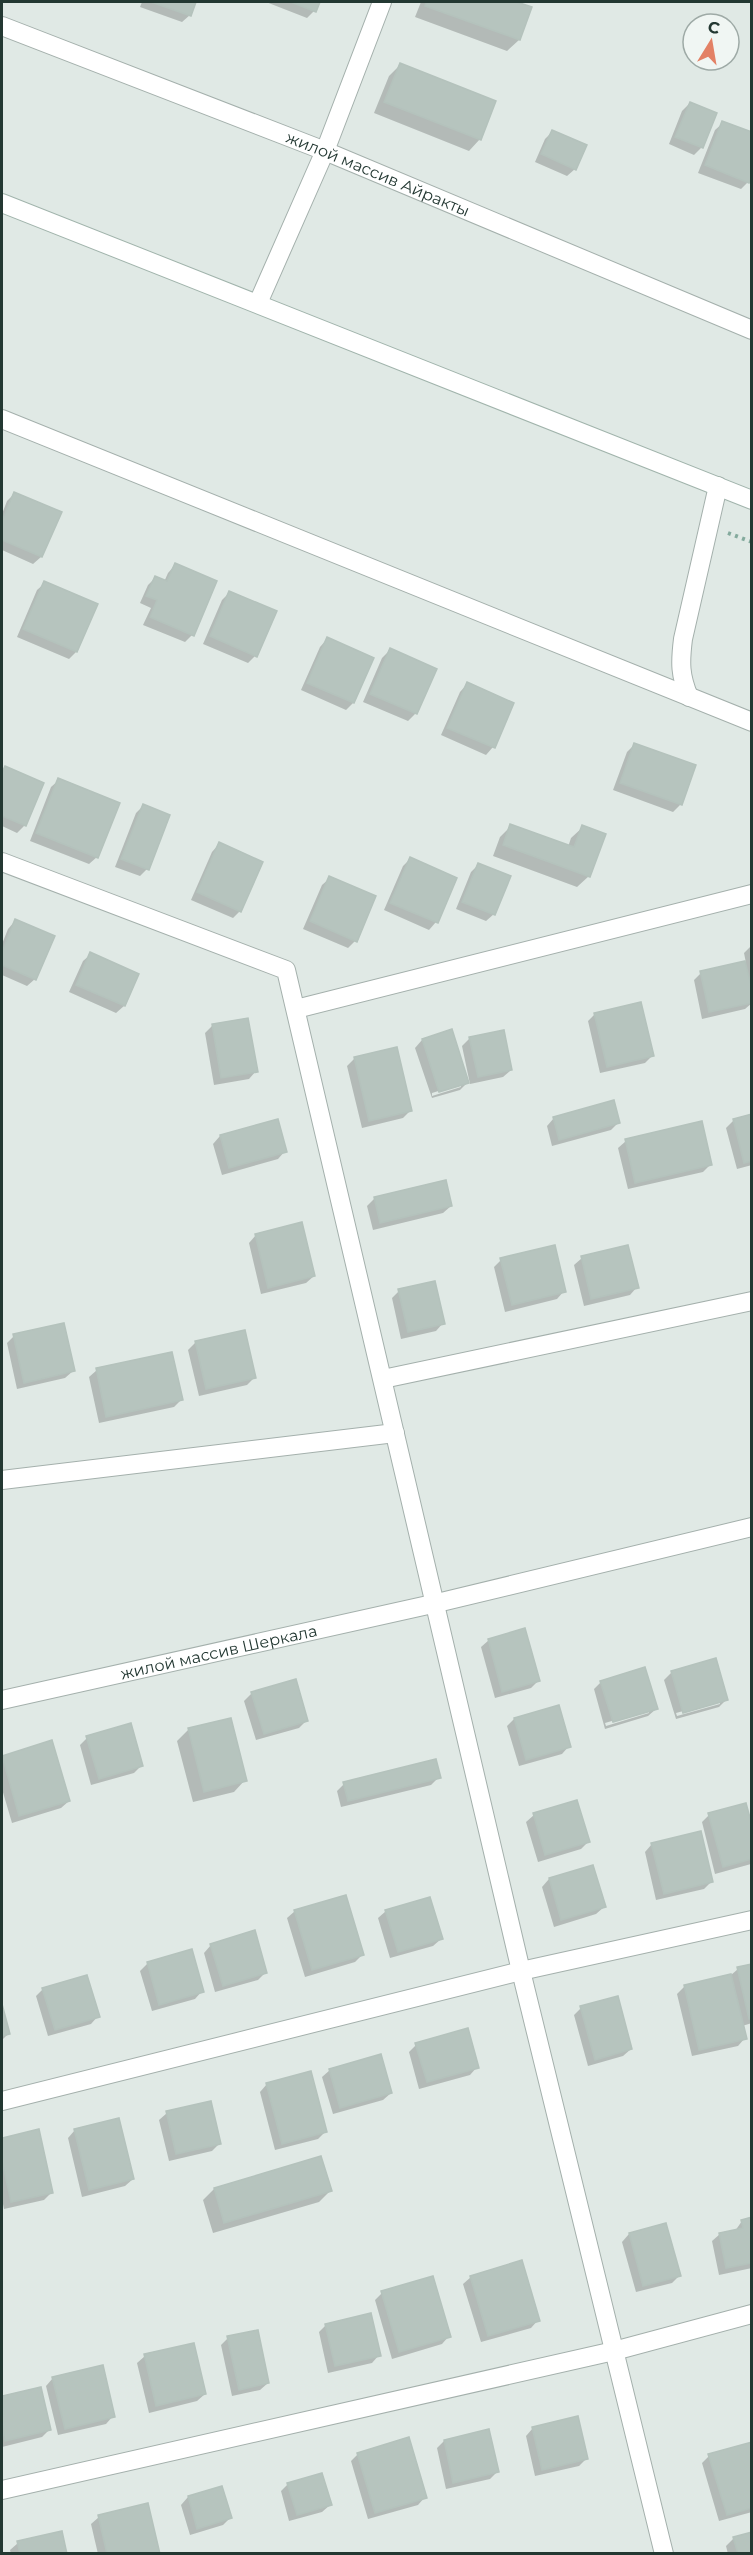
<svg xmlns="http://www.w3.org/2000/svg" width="753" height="2555" viewBox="0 0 753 2555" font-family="Montserrat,sans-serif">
<rect width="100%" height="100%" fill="#e0e9e5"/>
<path fill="#0003" fill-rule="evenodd" d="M142,2h52l-4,13 -8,7 -42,-15z
M266,2h52l-4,9 -7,7z
M421,2h92l17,6 -11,32 -12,11 -92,-34z
M400,65l80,74 -11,12 -95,-38 15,-37z
M690,103l12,44 -8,8 -25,-11 13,-33z
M723,123l25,59 -7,7 -43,-16 17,-43z
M553,131l22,38 -8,7 -32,-14 10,-23z
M15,493l45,20 -19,44 -8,7 -31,-14v-36l5,-13z
M175,565l17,70 -7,7 -42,-17 8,-17 -11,-5 8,-18 7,-7 9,4 4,-9z
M45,583l51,22 -20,47 -7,7 -52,-22 20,-47z
M230,592l25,64 -7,7 -45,-19 19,-44z
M327,639l45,20 -19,44 -7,7 -45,-20 19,-43z
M390,650l45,20 -20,44 -7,7 -45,-19 19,-44z
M467,684l26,63 -7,8 -45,-20 19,-43z
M635,744l59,22 -14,39 -7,7 -60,-22 14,-38z
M5,768l37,15 -18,43 -7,7 -15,-7v-55z
M59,780l38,77 -8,7 -59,-23 21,-54z
M143,806l4,63 -7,7 -25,-9 21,-54z
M511,826l57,21 3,-9 12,-11 6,49 -12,11 -84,-31 7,-19z
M219,844l21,67 -7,7 -42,-18 21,-48z
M410,859l26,63 -7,8 -45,-20 19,-44z
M478,865l16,49 -8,7 -30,-12 15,-37z
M330,878l25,63 -7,7 -45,-19 19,-44z
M15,921l20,58 -8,7 -25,-11v-31l6,-15z
M751,946l1,57 -7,6 -43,10 -8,-39 7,-7 45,-10 -2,-10z
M91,954l46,21 -13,31 -8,7 -47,-21 14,-31z
M595,1014l58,41 -8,8 -45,10 -12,-52z
M247,1020l9,51 -7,8 -35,6 -9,-52 7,-7z
M470,1038l41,32 -8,7 -33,7 -8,-38z
M422,1040l46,42 -8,8 -28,8 -17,-50zM461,1084v3l-29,9v-3z
M395,1048l16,62 -8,8 -41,10 -15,-62 7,-7z
M752,1116v49l-15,4 -11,-41 8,-8z
M554,1118l65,4 -8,8 -59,16 -5,-20z
M277,1121l8,30 -7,8 -56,16 -9,-31 7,-8z
M626,1141l85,23 -8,8 -75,17 -10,-41z
M375,1198l76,8 -8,7 -70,17 -6,-24z
M256,1235l58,41 -8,7 -45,11 -12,-51z
M582,1258l55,29 -7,8 -46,11 -10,-41z
M501,1260l63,31 -7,8 -52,13 -11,-45z
M399,1291l44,32 -7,8 -35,8 -9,-41z
M14,1336l59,35 -8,7 -48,11 -10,-46z
M196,1342l59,35 -8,8 -48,11 -11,-46z
M97,1370l84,30 -7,7 -75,16 -10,-46z
M489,1640l49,41 -7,7 -36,10 -14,-51z
M672,1672l55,27 -8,8 -43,12 -12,-39zM720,1701v3l-43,12 -1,-3z
M601,1682l55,27 -8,7 -43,13 -11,-40zM649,1710v3l-43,13 -1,-3z
M252,1693l55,27 -8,8 -43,12 -12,-39z
M514,1719l55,27 -7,8 -43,12 -12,-40z
M189,1729l56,51 -11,12 -41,10 -16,-61z
M87,1738l55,27 -8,8 -43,12 -11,-40z
M51,1742l18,59 -8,7 -49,15 -10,-34v-32z
M439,1777l-8,8 -90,22 -4,-16 7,-7z
M534,1815l54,27 -7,7 -43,13 -12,-40z
M709,1815l43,15 -1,34 -36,10 -13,-52z
M652,1844l59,38 -7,7 -48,11 -11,-48z
M592,1867l12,40 -8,7 -42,13 -12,-40 7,-8z
M295,1911l67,44 -7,7 -50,15 -18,-59z
M386,1911l55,28 -8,7 -43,12 -12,-40z
M211,1945l55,27 -8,8 -43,12 -11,-39z
M191,1951l11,40 -7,8 -43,12 -12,-40 7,-7z
M752,1965v58l-10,3 3,12 -7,8 -46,10 -15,-62 8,-8 46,-11 7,-6z
M43,1989l55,27 -7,8 -43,12 -12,-40z
M581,2008l50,41 -8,7 -35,10 -14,-51z
M2,2009l7,24 -7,7z
M416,2045l61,22 -7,8 -51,14 -10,-37z
M330,2070l61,23 -8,7 -50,14 -11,-37z
M267,2084l58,48 -7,7 -43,11 -15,-58z
M167,2113l53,30 -8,8 -43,10 -10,-41z
M75,2130l58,49 -8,7 -43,11 -14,-59z
M38,2131l14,61 -8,8 -40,9 -2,-10v-59z
M214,2189l116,2 -11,11 -106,31 -10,-33z
M752,2219v49l-33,7 -7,-34 8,-7 15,-3 7,-10z
M629,2234l50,42 -7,7 -36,9 -14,-50z
M471,2277l67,43 -7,8 -50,14 -18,-58z
M382,2293l67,43 -7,8 -50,15 -17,-59z
M326,2325l53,30 -7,8 -44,10 -9,-41z
M228,2338l40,45 -8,7 -28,6 -11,-51z
M145,2356l60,38 -8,7 -48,12 -12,-50z
M53,2378l60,38 -7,8 -48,11 -12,-49z
M40,2389l9,41 -7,7 -40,10v-49z
M533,2428l53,31 -7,7 -44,10 -9,-40z
M444,2441l53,31 -7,7 -44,10 -9,-41z
M752,2443v69l-33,9 -17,-58 7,-7z
M358,2454l67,43 -7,8 -50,14 -17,-58z
M288,2484l42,21 -8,7 -33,9 -8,-30z
M221,2488l9,30 -7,7 -33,10 -9,-30 7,-8z
M99,2517l60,37h-61l-7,-30z
M733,2539l19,15h-24l-2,-8z
M18,2543l48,11h-55l-1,-4z"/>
<path fill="#b6c4be" stroke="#b4c2bc" stroke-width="1.5" d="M151,2h45l-5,14z
M291,2h29l-4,10z
M426,2h91l15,5 -12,33 -95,-34z
M400,63l96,38 -15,39 -97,-38z
M690,102l27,11 -14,35 -28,-11z
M722,121l30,11v45l-3,6 -44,-18z
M552,130l35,15 -11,25 -35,-16z
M14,492l48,20 -20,45 -40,-17v-19z
M175,563l42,18 -23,55 -44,-19 7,-17 -11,-4 9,-20 12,5z
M44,581l54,23 -21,48 -54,-23z
M229,591l48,20 -20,46 -47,-21z
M327,637l47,21 -20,45 -47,-20z
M390,648l47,21 -20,45 -47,-20z
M467,682l47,21 -19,45 -48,-20z
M634,743l62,22 -14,40 -62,-22z
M5,766l39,17 -18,43 -24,-10v-43z
M58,778l62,25 -22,55 -62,-25z
M143,804l27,11 -21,55 -28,-11z
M510,824l64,23 8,-22 24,9 -16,43 -87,-32z
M219,842l44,20 -22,50 -44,-20z
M410,857l47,21 -19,45 -48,-20z
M478,863l33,13 -16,39 -33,-13z
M329,876l47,20 -19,46 -47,-21z
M15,919l40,17 -19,44 -34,-15v-13z
M90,952l49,22 -14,32 -49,-21z
M745,961l7,28v14l-43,9 -9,-41z
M641,1002l13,54 -47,11 -13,-54z
M248,1018l10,54 -37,6 -9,-54z
M452,1029l17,54 -30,9 -17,-53z
M504,1030l8,40 -34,7 -9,-40z
M397,1047l15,64 -43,10 -15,-64z
M614,1100l6,23 -61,17 -6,-23z
M752,1114v47l-8,2 -11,-44z
M278,1119l9,33 -58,16 -9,-33z
M702,1121l10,44 -77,18 -10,-44z
M446,1180l6,26 -72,17 -6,-26z
M302,1222l13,54 -47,12 -13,-54z
M555,1245l11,47 -54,13 -12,-47z
M628,1245l11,43 -48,11 -10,-43z
M435,1281l10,43 -37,8 -10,-43z
M64,1323l11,48 -51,12 -11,-49z
M245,1330l11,48 -50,11 -11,-48z
M172,1352l11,48 -77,17 -10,-49z
M525,1628l15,53 -38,11 -14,-53z
M716,1658l12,42 -45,13 -12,-42z
M645,1667l13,42 -45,13 -13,-41z
M296,1679l12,42 -44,13 -13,-42z
M559,1705l12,42 -45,13 -12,-42z
M231,1718l16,63 -43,11 -16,-64z
M131,1723l12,43 -44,13 -13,-43z
M52,1740l18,61 -51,15 -17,-60z
M436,1759l5,19 -93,23 -5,-19z
M577,1800l13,42 -45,13 -12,-42z
M746,1803l6,22v34l-29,8 -15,-54z
M701,1831l12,51 -49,12 -13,-51z
M593,1865l13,42 -45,13 -12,-42z
M346,1895l18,60 -52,15 -18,-60z
M430,1897l13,42 -45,13 -13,-42z
M255,1930l12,43 -44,13 -13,-42z
M192,1949l12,43 -45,13 -12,-43z
M752,1964v54l-3,1 -12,-52z
M731,1974l16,65 -48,11 -15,-65z
M87,1975l13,42 -45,13 -13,-42z
M618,1996l14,53 -37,11 -15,-54z
M2,2004l8,30 -8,2z
M468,2028l11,40 -52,14 -12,-39z
M381,2054l11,39 -52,15 -11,-39z
M311,2071l16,61 -45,12 -16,-61z
M211,2101l10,43 -45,10 -10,-43z
M119,2118l15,61 -45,11 -15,-61z
M39,2129l14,64 -42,9 -9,-41v-23z
M321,2156l11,35 -108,32 -10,-35z
M752,2217v46l-26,5 -7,-35 24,-5 -2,-8z
M666,2223l15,53 -38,10 -14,-53z
M522,2260l18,61 -52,15 -18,-60z
M433,2276l18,61 -52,15 -18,-61z
M371,2313l10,43 -46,10 -10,-42z
M258,2330l11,53 -30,7 -12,-54z
M194,2343l12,51 -50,12 -12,-52z
M103,2365l12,52 -50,12 -13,-52z
M41,2387l10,43 -46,11 -3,-16v-29z
M578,2416l10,43 -46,11 -10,-43z
M489,2429l10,43 -46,11 -9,-43z
M409,2437l18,61 -52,15 -18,-60z
M752,2442v66l-25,7 -19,-61z
M322,2473l10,32 -35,10 -10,-32z
M222,2486l10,32 -35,11 -9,-33z
M148,2503l12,51h-53l-9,-39z
M62,2531l5,23h-47l-3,-13z
M752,2532v22h-14l-5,-17z"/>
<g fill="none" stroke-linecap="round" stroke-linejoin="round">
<g stroke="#a4b0ac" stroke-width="20">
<g id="minor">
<path id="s1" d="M2,26l323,125 427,179"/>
<path d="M258,303l67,-152 57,-149"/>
<path d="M2,419l750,303"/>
<path d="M689,697c-9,-22 -9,-34 -6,-58l35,-153"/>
<path d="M2,862l284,108 235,1001 143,583"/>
<path d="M296,1009l456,-115"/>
<path d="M383,1379l369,-78"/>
<path d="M2,1480l393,-47"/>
<path id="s2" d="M2,1700l435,-97 315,-76"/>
<path d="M2,2101l519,-130 231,-51"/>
<path d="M2,2490l612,-139 138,-37"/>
</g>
</g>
<g stroke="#a1b4ac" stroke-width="20">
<path id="secondary" d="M2,203l750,297"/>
</g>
<path stroke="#84aa9d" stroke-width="4" stroke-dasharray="3 4.5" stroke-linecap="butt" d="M728,533l24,9"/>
<use href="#minor" stroke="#fff" stroke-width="18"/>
<use href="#secondary" stroke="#fff" stroke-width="18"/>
</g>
<g text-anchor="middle" stroke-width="4.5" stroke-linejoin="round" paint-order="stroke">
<g font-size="16" fill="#233832" stroke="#f0f6f3">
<text dy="6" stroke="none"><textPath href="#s1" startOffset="404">жилой массив Айракты</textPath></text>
<text dy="6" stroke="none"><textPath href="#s2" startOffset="222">жилой массив Шеркала</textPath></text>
</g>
</g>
<rect width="753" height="2555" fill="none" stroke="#233832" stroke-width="6"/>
<g transform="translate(711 42) rotate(11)"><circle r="28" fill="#f0f6f3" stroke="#9eaaa6" stroke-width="1.5"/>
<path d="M0-4.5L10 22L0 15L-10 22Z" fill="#e38165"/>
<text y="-9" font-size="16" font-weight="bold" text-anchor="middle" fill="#233832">С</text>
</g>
</svg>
